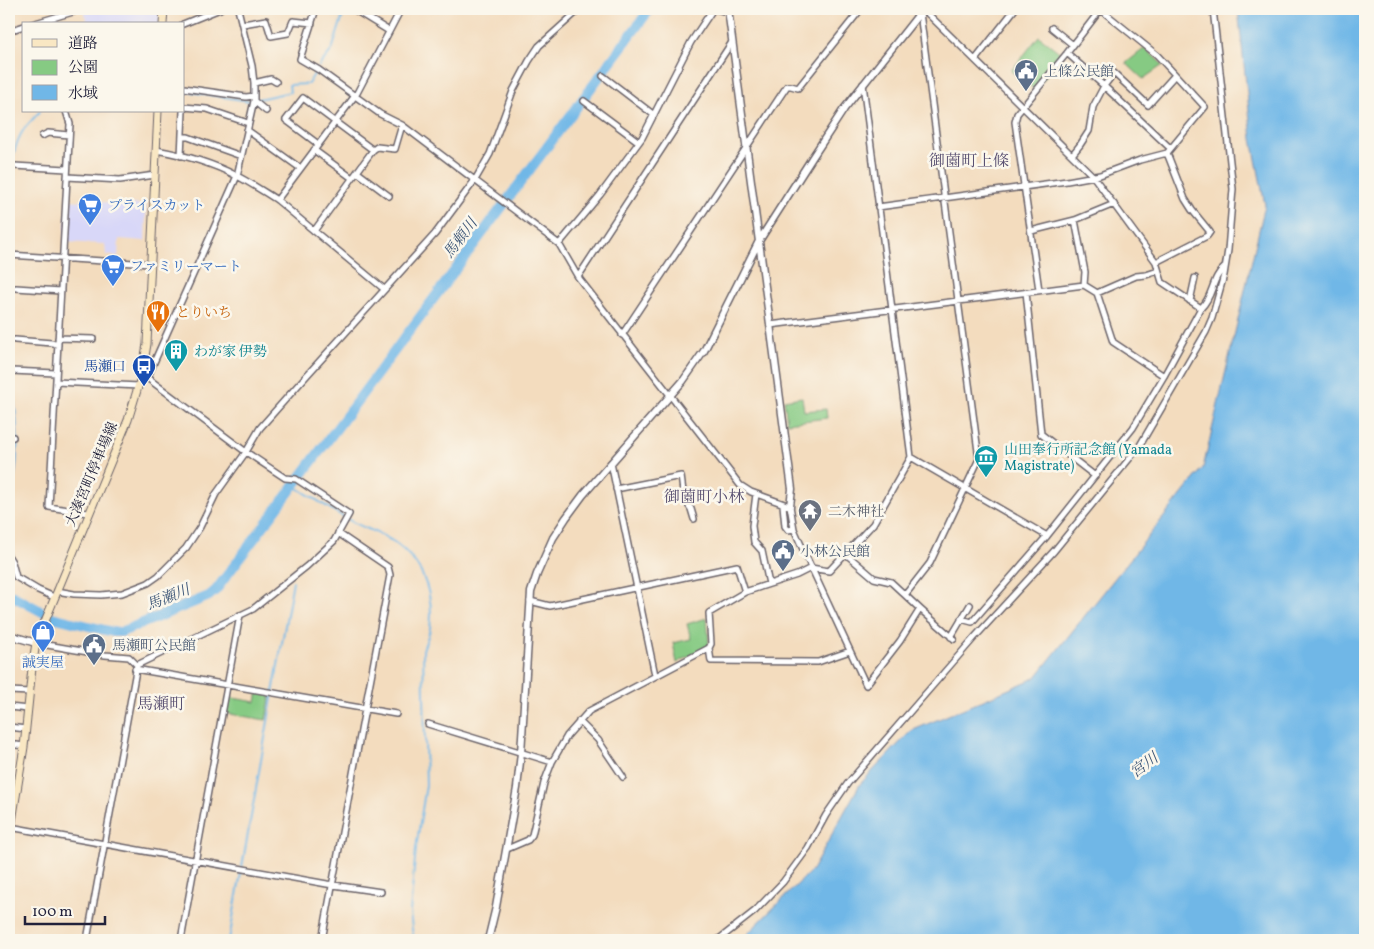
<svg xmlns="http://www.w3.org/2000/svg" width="1374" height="949" viewBox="0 0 1374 949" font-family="Vollkorn,'Noto Serif JP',serif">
<rect width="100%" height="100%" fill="#fbf7ec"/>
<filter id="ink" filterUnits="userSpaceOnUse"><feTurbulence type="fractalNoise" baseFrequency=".02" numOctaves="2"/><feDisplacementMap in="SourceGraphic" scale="10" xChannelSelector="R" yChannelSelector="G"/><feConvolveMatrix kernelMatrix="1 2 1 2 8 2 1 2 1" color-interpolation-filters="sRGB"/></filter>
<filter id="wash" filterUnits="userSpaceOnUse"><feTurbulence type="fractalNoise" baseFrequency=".0096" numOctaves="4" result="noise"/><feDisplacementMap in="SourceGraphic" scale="20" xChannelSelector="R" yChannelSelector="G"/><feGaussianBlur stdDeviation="1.12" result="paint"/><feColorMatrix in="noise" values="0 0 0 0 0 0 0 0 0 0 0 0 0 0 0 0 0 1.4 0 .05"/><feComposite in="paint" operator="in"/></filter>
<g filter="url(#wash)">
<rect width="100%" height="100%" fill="#f3dcbe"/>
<path fill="#d8d7f8" d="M92,9h68v15h-72l-4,-13z
M67,200l79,5 -1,36 -26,-2 -1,17 -12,-1 -1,-11 -41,-2z"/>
<path fill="#86ca83" stroke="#54765f" d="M1039,36l24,19 -28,35 -24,-19z
M1145,48l18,17 -20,14 -17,-16z
M802,397l2,14 22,-2 1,9 -40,5 -3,-23z
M707,618l2,26 -2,3 -30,16 -4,-20 18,-4 -4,-15z
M258,691l13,3 -5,26 -42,-7 3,-16 29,5z"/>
<path fill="#70b7e7" stroke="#496c91" d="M1238,9h127v931h-624l71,-70 48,-86 51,-53 124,-53 168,-210 62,-263 -13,-66z"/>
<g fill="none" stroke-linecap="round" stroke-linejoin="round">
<path stroke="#70b7e7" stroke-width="2" d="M319,66l13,-16 13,-41
M184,91l65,10 41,-9 -1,-7 19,-1 8,-13
M9,191c2,-21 3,-44 15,-62 5,-6 11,-12 16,-18
M9,203l2,17 -2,9
M9,372c8,38 12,75 4,113 -1,7 -1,14 -4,19
M293,485c19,12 37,24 56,35 12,7 26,11 38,18 33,18 48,53 43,90 -1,8 -5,15 -7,22l3,135 -10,63 -6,64 2,17 2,11
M229,940l64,-359"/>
<path stroke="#70b7e7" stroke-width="10" d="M9,594l43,23 61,15h8l88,-36 7,-6 434,-581"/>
</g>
</g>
<g filter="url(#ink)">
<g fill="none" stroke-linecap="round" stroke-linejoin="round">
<g stroke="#6b6369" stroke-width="8">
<path id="minor" d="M316,9l-16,50 19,11 61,44 22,11 157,119 19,33 162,208 11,7 39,14 4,23 11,25 61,131 34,-44 20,-32 -15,-14 25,-32 49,-104 -59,-446
M716,9l12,3
M1100,9l57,46 48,52 -38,46 18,46 7,11 18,22 -3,4 -51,26
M355,10l34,21
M32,24l51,-15
M183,24l37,-15
M243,24l23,-4 5,16 17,-3 5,-12 19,2
M1052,28l21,17
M9,31l15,-5
M1067,53l37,33 10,-13 34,32 27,-30
M975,60l40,-51
M603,76l51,39
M254,83l17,-4 5,3
M184,88l62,9 8,-1
M254,101l12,10
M584,101l55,41
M184,107l23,2 41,14
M66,111l4,13 -21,383 39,6
M247,130l53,38
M42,136l6,-3 21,2
M182,137h6l53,19
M318,144l-32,-24 17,-22 70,52
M156,150c28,5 56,13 81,26 14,7 27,16 40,24l80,-107 44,-84
M314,150l38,28
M1072,155l8,-10 9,-14 4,-24 11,-21 66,62
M181,156l2,-45
M14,166l53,3
M357,172l32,24
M67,177l53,3 35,-5
M277,200l107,89
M878,207l189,-26 33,-6 40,-15 27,-7
M314,231l59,-81 4,-3 18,2 7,-24
M1031,231l44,-11 39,-16
M559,244l41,-49 42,-57 49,-96 22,-33
M9,255l141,9
M578,277l154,-235
M1084,285l13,8 39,-17 10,-1 12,-4
M16,288l45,3
M1039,290l-24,-168 2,-8 50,-61 34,-44
M1026,292l15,142 54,42
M1097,293l16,49 51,34
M1190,301l5,-23
M1201,308c13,-12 10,-30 24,-41
M770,325l314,-40 1,-13 -10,-52
M622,335l165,-249h4l7,2 63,-79
M58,338l35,1
M15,340l37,3 6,2
M11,371l45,2
M147,378l90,-202 17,-75v-18l-2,-17 -14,-57
M56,382l83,4
M9,438l4,-1
M911,457l136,79 86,-108 31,-52 37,-68 -39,-26 -6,-20 -63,-86 -170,-167
M611,463l44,212
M616,489l65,-13 3,23 7,10 3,10
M756,494l-4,32 2,16 8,9 7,33
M783,505l2,21 3,4 6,-1
M846,554l28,24 17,4 14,13
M9,557l3,5 4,15 22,13 16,7
M57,591l17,3 27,1 21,-2 26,-10 10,-7 28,-28 14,-21 16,-33 30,-42 14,-24 48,-54 127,-140 40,-54 15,-26 23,-63 16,-30 10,-15 41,-37
M530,601l20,5 187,-40 8,26
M920,609l34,30
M961,619l11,3 75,-86
M951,637l19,-32
M36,643l69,12 24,2 8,8
M709,648l2,13 107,1 32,-11
M135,669l261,45
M9,691l21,1
M9,707l19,2
M579,721l19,19 25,37
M428,724l124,38
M9,727l17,2
M9,744l15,2
M10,827l317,57 54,8
M507,849l21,-9 4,-5 12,-52 8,-21 15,-26 22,-25 120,-63 2,-4 -2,-31 36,-21 52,-17 14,-7 18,3 44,-47 38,-67 -48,-373
M87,940l50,-275 116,-56 54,-43 27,-25 15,-27 -53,-35 -11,-1 -39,-26 -104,-78
M181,940l59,-325
M322,940l68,-365 -2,-8 -50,-34
M718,940l37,-29 28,-29 25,-34 18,-33 22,-32 126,-145 80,-87 85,-104 67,-115 6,-14 12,-43 4,-25 5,-61 -20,-180"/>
</g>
<g stroke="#6b6369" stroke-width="9">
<path id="tertiary" d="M728,9l64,480 -2,17
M9,635l27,8
M488,940l8,-33 21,-119 4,-35 10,-161 6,-18 16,-36 13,-20 17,-23 100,-114 21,-30 55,-110 53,-83 32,-49 79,-100"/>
</g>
<g stroke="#6b6369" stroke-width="9">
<path id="secondary" d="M163,24l1,-15
M9,840l15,-93 8,-79 4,-25 92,-223 14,-46 5,-30 11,-233"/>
</g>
<use href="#minor" stroke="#fff" stroke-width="5"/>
<use href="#tertiary" stroke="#fff" stroke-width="6"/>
<use href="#secondary" stroke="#f9e7c3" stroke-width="7"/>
</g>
</g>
<defs>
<g id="civic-pin" transform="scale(1.25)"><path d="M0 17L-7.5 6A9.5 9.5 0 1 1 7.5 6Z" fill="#5c6f8a" stroke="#fbf7ec"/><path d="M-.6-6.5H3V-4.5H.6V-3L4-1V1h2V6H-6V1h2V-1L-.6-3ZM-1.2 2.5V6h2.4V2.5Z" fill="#fff"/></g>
<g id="supermarket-pin" transform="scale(1.25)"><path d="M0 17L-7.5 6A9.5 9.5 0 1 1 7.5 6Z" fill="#3f7fe0" stroke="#fbf7ec"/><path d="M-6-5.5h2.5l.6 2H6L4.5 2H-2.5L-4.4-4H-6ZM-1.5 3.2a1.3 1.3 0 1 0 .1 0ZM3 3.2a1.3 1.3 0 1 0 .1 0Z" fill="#fff"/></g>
<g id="restaurant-pin" transform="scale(1.25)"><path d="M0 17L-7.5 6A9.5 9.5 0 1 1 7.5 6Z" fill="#e8710a" stroke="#fbf7ec"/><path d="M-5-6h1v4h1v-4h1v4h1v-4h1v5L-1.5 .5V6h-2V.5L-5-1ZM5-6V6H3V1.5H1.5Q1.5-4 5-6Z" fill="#fff"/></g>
<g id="building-pin" transform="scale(1.25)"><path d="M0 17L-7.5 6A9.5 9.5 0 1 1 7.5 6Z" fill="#0f9aa8" stroke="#fbf7ec"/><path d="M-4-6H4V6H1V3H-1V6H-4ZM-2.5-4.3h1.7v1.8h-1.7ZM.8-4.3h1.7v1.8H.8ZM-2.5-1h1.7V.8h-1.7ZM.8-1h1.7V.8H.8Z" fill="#fff"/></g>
<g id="bus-pin" transform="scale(1.25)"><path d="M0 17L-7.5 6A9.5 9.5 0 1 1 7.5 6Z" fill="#1a4fb4" stroke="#fbf7ec"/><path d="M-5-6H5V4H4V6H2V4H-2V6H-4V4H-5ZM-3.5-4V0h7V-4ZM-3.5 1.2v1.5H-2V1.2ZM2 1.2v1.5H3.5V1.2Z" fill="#fff"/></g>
<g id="museum-pin" transform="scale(1.25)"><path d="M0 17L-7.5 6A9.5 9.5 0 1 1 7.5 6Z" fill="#0f9aa8" stroke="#fbf7ec"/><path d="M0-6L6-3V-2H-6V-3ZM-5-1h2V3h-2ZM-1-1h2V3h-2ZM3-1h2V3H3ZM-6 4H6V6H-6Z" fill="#fff"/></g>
<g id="temple-pin" transform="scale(1.25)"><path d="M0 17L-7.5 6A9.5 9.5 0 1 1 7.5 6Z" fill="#6b7280" stroke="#fbf7ec"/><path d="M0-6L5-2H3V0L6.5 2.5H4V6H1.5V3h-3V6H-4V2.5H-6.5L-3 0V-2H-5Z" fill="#fff"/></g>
<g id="shop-pin" transform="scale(1.25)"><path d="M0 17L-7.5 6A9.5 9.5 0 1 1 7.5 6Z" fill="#3f7fe0" stroke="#fbf7ec"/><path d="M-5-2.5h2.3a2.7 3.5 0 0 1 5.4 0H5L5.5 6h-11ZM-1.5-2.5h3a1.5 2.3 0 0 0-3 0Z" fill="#fff"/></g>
</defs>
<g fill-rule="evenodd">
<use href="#civic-pin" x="1026" y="71"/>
<use href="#supermarket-pin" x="90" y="205"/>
<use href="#supermarket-pin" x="113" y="266"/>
<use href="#restaurant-pin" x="158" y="312"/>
<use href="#building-pin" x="176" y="351"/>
<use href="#bus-pin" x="144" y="366"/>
<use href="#museum-pin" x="986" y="457"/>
<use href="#temple-pin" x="810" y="511"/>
<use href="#civic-pin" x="783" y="551"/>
<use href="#shop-pin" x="43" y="632"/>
<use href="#civic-pin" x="94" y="645"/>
</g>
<g text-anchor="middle" stroke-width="5" stroke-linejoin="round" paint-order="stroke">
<g font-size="14" fill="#4e5e75" stroke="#fbf7ec" text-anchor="start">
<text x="1044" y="76">上條公民館</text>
<text x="800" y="556">小林公民館</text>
<text x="112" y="650">馬瀬町公民館</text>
</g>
<g font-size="14" fill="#366cbe" stroke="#fbf7ec" text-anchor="start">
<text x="108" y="210">プライスカット</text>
<text x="130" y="271">ファミリーマート</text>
<text x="43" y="667" text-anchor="middle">誠実屋</text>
</g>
<g font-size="14" fill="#c56008" stroke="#fbf7ec" text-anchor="start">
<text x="176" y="317">とりいち</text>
</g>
<g font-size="14" fill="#0d838f" stroke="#fbf7ec" text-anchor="start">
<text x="194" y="356">わが家 伊勢</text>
<text x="1004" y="454">山田奉行所記念館 (Yamada<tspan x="1004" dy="16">Magistrate)</tspan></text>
</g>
<g font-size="14" fill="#164399" stroke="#fbf7ec" text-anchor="end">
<text x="126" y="371">馬瀬口</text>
</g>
<g font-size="14" fill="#22223b" stroke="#fbf7ec">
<text transform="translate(91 474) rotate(-67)" y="5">大湊宮町停車場線</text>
</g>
<g font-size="14" fill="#5b616d" stroke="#fbf7ec" text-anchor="start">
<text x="828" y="516">二木神社</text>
</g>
<g font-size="15" font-style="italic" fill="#3d5677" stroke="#fbf7ec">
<text transform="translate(460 238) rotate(-53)" y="5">馬頼川</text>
<text transform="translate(168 597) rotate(-22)" y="5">馬瀬川</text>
<text transform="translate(1144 765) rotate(-37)" y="5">宮川</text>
</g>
<g font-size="16" fill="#5a5172" stroke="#fbf7ec">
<text x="969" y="166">御薗町上條</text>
<text x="704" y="502">御薗町小林</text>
<text x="161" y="709">馬瀬町</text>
</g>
</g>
<rect width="1374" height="949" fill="none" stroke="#fbf7ec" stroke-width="30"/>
<rect x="22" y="22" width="162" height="90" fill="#fbf7ec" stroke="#a4a2a5"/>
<rect x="32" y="39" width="25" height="8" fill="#f9e7c3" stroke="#a4a2a5"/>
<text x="68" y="48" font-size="15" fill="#22223b">道路</text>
<rect x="32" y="60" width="25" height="15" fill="#86ca83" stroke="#a4a2a5"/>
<text x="68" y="72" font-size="15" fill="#22223b">公園</text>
<rect x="32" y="85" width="25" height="15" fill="#70b7e7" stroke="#a4a2a5"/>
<text x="68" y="98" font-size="15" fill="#22223b">水域</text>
<path d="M25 916v8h80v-8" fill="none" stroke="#22223b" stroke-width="2.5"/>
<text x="32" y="916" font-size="15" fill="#22223b" stroke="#fbf7ec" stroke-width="4" paint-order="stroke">100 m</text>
</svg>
